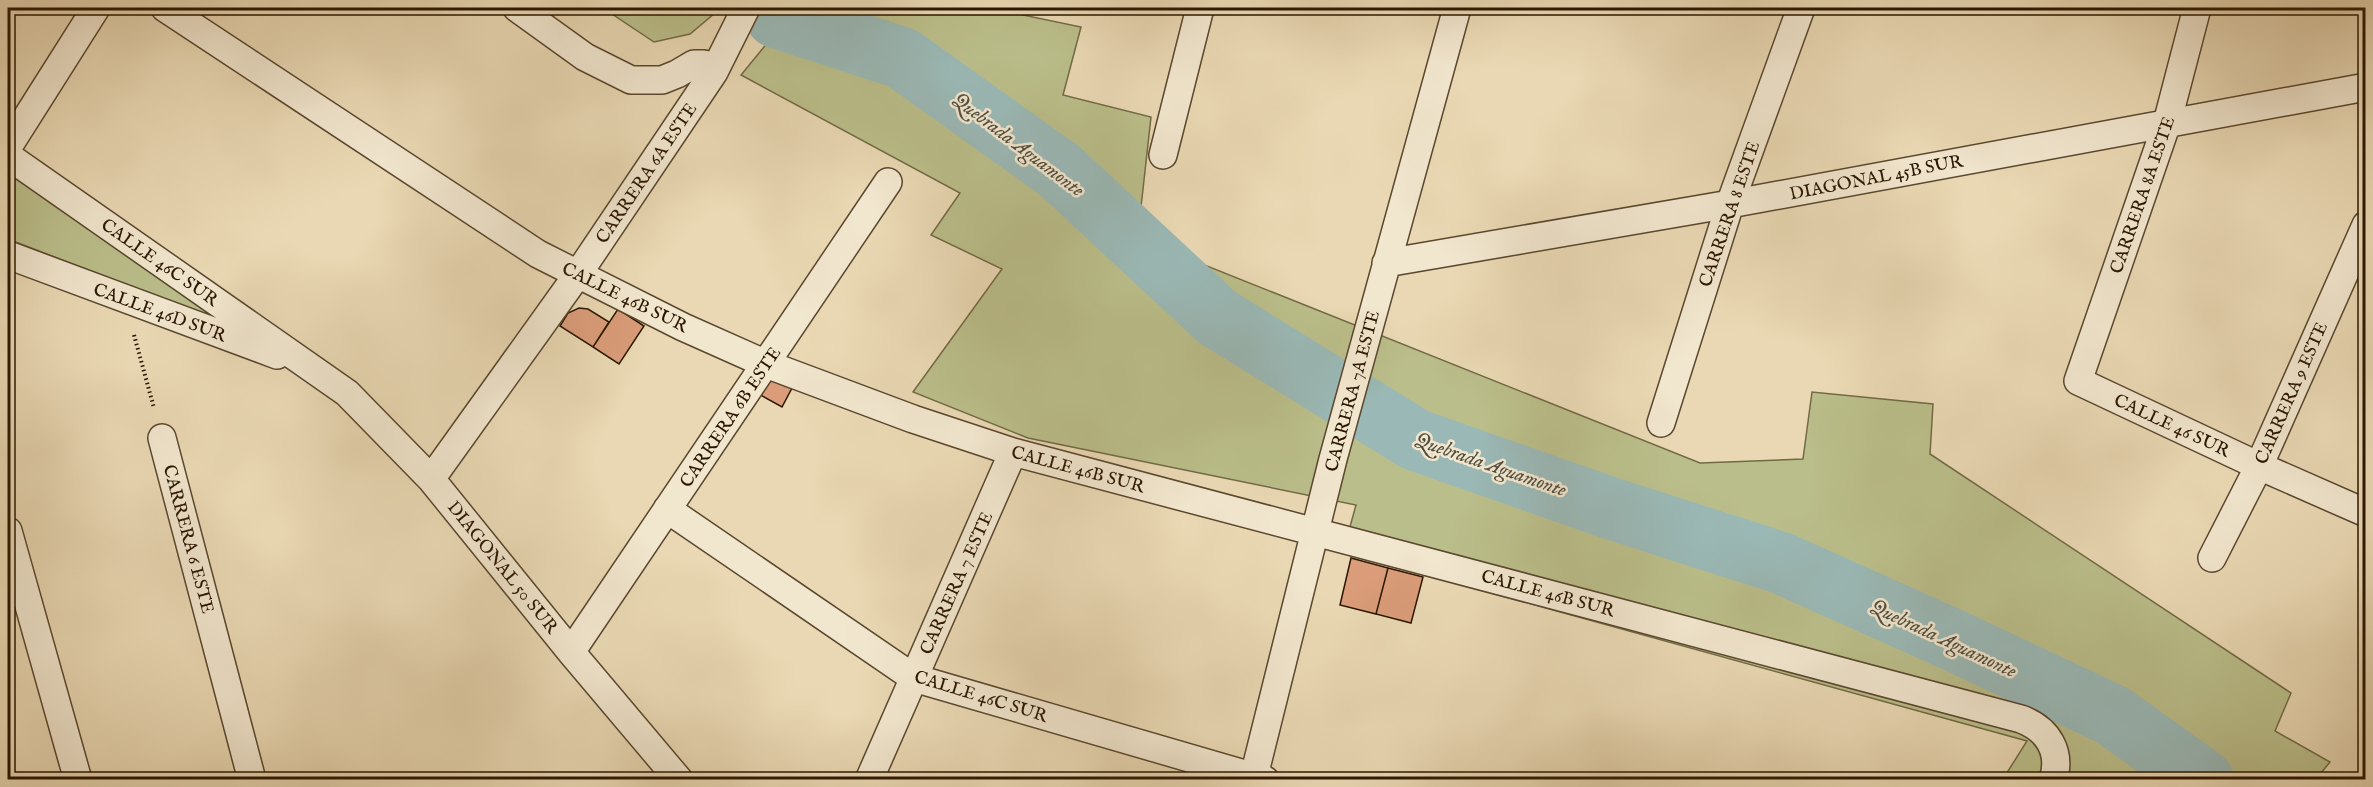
<svg xmlns="http://www.w3.org/2000/svg" width="2373" height="787" viewBox="0 0 2373 787" font-family="'IM FELL English',serif">
<rect width="100%" height="100%" fill="#e9d8b3"/>
<filter id="stains"><feTurbulence type="fractalNoise" baseFrequency=".00333" numOctaves="4"/><feColorMatrix values="0 0 0 0 .2 0 0 0 0 .09 0 0 0 0 .02 0 0 0 .5 -.17"/></filter>
<radialGradient id="worn" r=".72"><stop offset=".6" stop-color="#630" stop-opacity="0"/><stop offset="1" stop-color="#630" stop-opacity=".3"/></radialGradient>
<path fill="#babe8a" stroke="#726a46" stroke-width="1.5" d="M603,8h118l-31,26 -36,8z
M780,8h210l91,19 -18,68 88,22 -12,108 28,25 533,213 103,-4 9,-67 121,12 -3,50 361,239 -16,38 55,31 -14,17h-313l24,-38 -684,-189 13,-47 -328,-67 -115,-46 89,-123 -71,-34 29,-42 -219,-118 32,-39z
M8,168l214,154 -214,-83z"/>
<g fill="none" stroke-linecap="round" stroke-linejoin="round">
<path stroke="#9ab8b5" stroke-width="62" d="M776,17l126,41 158,113 158,147 198,122 197,69 168,54 170,76 161,76 91,65"/>
</g>
<path fill="#da9c79" stroke="#2b1701" stroke-width="1.5" d="M579,308l9,1 21,13 -16,25 -33,-21 8,-13z
M618,309l26,17 -25,38 -26,-17z
M767,375l25,13 -10,19 -25,-14z
M1351,558l37,10 -12,46 -36,-9z
M1388,568l35,9 -12,46 -35,-9z"/>
<g fill="none" stroke-linecap="round" stroke-linejoin="round">
<g stroke="#5a472e" stroke-width="30">
<path id="minor" d="M165,8l373,246 145,73 83,37 147,55 100,33 1008,267c27,10 41,33 32,61
M517,8l68,49 46,23h31l15,-6 17,-10h10l10,8
M2197,8l-30,115 -89,258 181,85 107,47
M8,147l88,-139
M1163,155l37,-147
M8,156l339,237 84,86 140,173 108,128
M8,255l269,100
M1386,263l344,-59 636,-117
M1661,423l69,-219 71,-196
M162,438l90,342
M431,479l147,-205 136,-202 32,-64
M667,509l247,169 351,102
M8,531l70,249
M2212,558l47,-92 107,-241
M571,652l317,-470
M1254,776l79,-317 124,-451
M869,780l144,-328"/>
</g>
<path stroke="#2b1701" stroke-width="4" stroke-dasharray="1.5 3" stroke-linecap="butt" d="M134,335l20,73"/>
<use href="#minor" stroke="#f1e6ce" stroke-width="27"/>
</g>
<g text-anchor="middle" stroke-width="5" stroke-linejoin="round" paint-order="stroke">
<g font-size="18" fill="#2b1701" stroke="#f1e6ce">
<text transform="translate(646 173) rotate(-56)" y="6">CARRERA 6A ESTE</text>
<text transform="translate(1876 177) rotate(-11)" y="6">DIAGONAL 45B SUR</text>
<text transform="translate(2142 195) rotate(-71)" y="6">CARRERA 8A ESTE</text>
<text transform="translate(1729 214) rotate(-71)" y="6">CARRERA 8 ESTE</text>
<text transform="translate(160 262) rotate(35)" y="6">CALLE 46C SUR</text>
<text transform="translate(625 297) rotate(26)" y="6">CALLE 46B SUR</text>
<text transform="translate(160 312) rotate(20)" y="6">CALLE 46D SUR</text>
<text transform="translate(1352 391) rotate(-75)" y="6">CARRERA 7A ESTE</text>
<text transform="translate(2291 393) rotate(-66)" y="6">CARRERA 9 ESTE</text>
<text transform="translate(730 417) rotate(-56)" y="6">CARRERA 6B ESTE</text>
<text transform="translate(2172 425) rotate(25)" y="6">CALLE 46 SUR</text>
<text transform="translate(1078 469) rotate(15)" y="6">CALLE 46B SUR</text>
<text transform="translate(189 539) rotate(75)" y="6">CARRERA 6 ESTE</text>
<text transform="translate(503 567) rotate(51)" y="6">DIAGONAL 50 SUR</text>
<text transform="translate(956 583) rotate(-66)" y="6">CARRERA 7 ESTE</text>
<text transform="translate(1548 593) rotate(15)" y="6">CALLE 46B SUR</text>
<text transform="translate(981 696) rotate(17)" y="6">CALLE 46C SUR</text>
</g>
<g font-size="20" font-style="italic" fill="#524f40" stroke="#f1e6ce">
<text transform="translate(1019 144) rotate(37)" y="7">Quebrada Aguamonte</text>
<text transform="translate(1491 464) rotate(19)" y="7">Quebrada Aguamonte</text>
<text transform="translate(1944 638) rotate(25)" y="7">Quebrada Aguamonte</text>
</g>
</g>
<rect width="2373" height="787" fill="none" stroke="#e9d8b3" stroke-width="30"/>
<rect x="9" y="9" width="2355" height="769" fill="none" stroke="#2b1701" stroke-width="3"/>
<rect x="15" y="15" width="2343" height="757" fill="none" stroke="#2b1701" stroke-width="1.5"/>
<rect width="100%" height="100%" filter="url(#stains)"/>
<rect width="100%" height="100%" fill="url(#worn)"/>
</svg>
